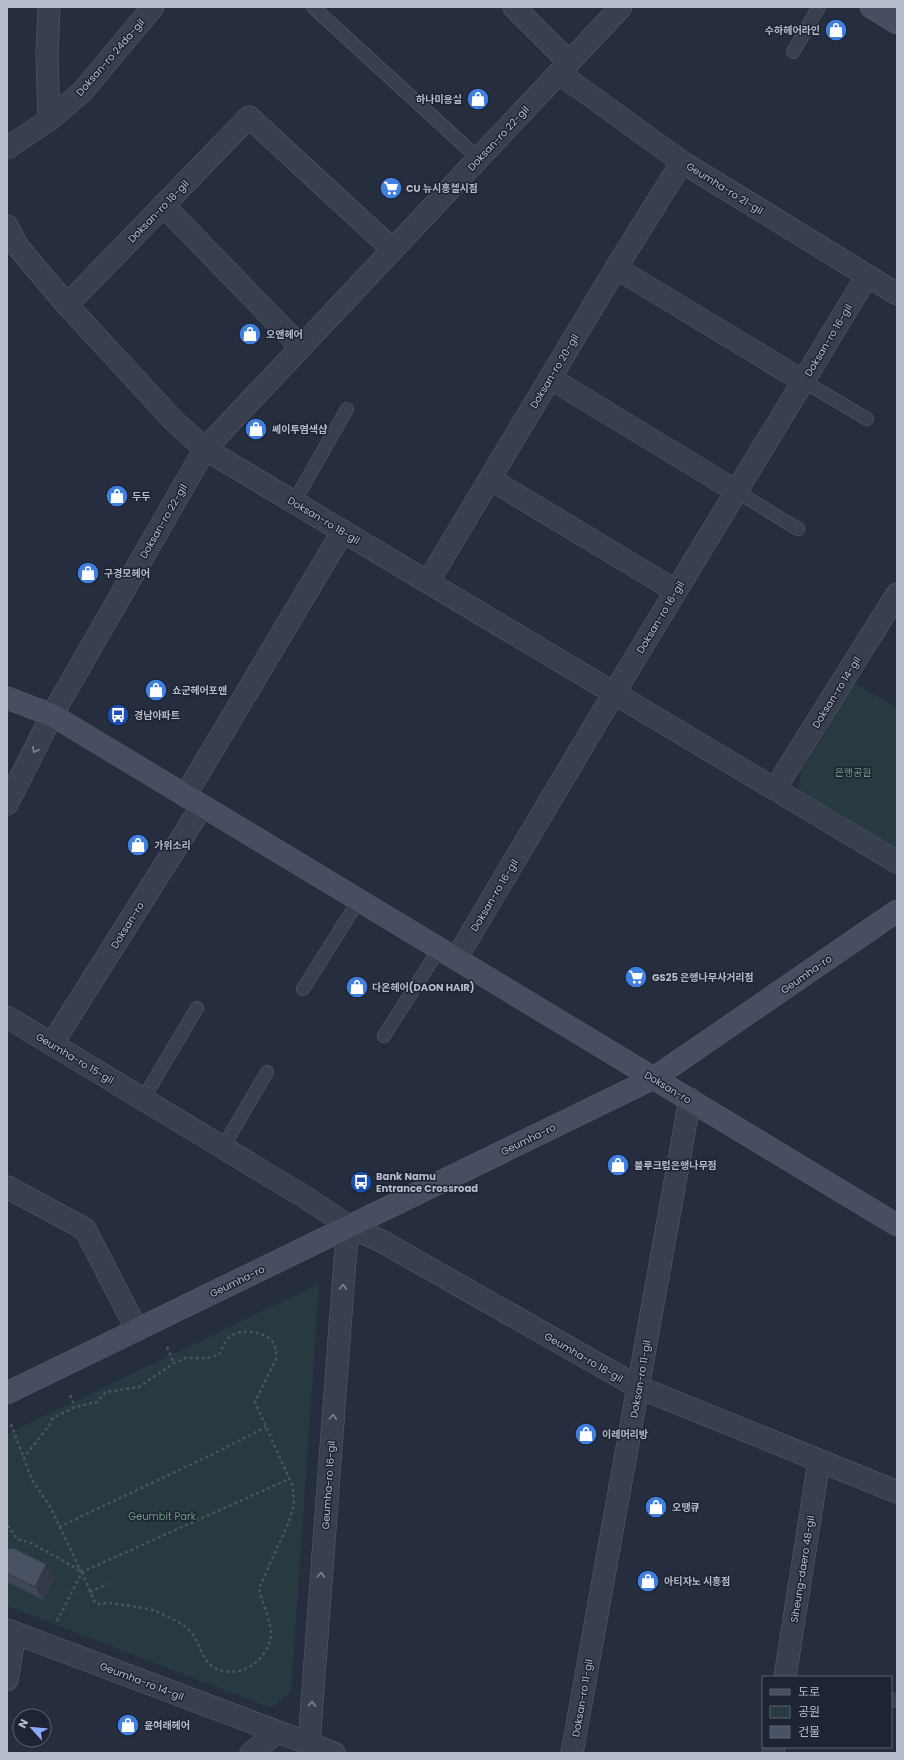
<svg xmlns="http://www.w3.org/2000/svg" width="904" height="1760" viewBox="0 0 904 1760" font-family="Poppins,'Noto Sans KR',sans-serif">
<rect width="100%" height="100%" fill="#252d3e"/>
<path fill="#273a3f" d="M854,683l43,25v143l-99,-61 3,-19z
M319,1284l-28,408 -20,16 -264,-102v-172z"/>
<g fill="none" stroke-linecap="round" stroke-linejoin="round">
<g stroke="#575d6c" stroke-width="14">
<path id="lane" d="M313,7l166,152
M793,52l26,-45
M803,381l64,38
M736,491l62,38
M294,502l53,-93
M303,989l56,-89
M384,1036l55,-87
M143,1099l54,-91
M223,1147l44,-75
M891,1700l6,1"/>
</g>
<g stroke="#575d6c" stroke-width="23">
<path id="street" d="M514,7l55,55
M559,73l123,89 215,132
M49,120l-2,-66 2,-47
M7,148l42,-28 33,-28 71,-85
M163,205l138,142
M7,226l11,21 49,58 106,115 32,29 692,413
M616,268l187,113
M67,305l182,-188 143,132
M550,378l186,113
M490,479l186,112
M428,582l188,-314 66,-106
M775,789l122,-195
M185,796l158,-265
M7,804l45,-89 153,-266 416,-442
M456,959l158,-266 253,-417
M7,1017l301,182 41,27 34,16 255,145 259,105
M52,1044l150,-238
M7,1187l78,42 52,101
M7,1630l327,123
M785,1677l34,-216
M7,1680l8,-47
M309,1743l36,-483 4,-34
M251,1753l27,-21
M572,1753l118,-654
M773,1753l1,-6"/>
</g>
<g stroke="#575d6c" stroke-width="23">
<path id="secondary" d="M871,7l26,16
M7,698l45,17 845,510
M7,1393l647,-315 243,-167"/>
</g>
<path stroke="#45575c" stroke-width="2.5" stroke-dasharray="3 3" stroke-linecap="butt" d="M167,1347l7,16
M70,1395l5,12
M11,1424l21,56 19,28 30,64
M7,1519l2,8 8,12 14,4 26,14 25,15 13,31c6,2 9,0 15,0 7,1 40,5 45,8 12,5 31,13 38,24 7,10 9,24 19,31 25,17 59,-6 59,-34 0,-10 -10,-32 -12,-44l29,-64 6,-19 -1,-18 -38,-85 21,-43c0,-6 0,-13 -4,-18 -8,-10 -32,-12 -41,-5 -6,4 -9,13 -12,19l-12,3h-21l-12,5 -35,24 -33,5 -9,10 -22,5 -22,11 -4,8 -25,31
M59,1527l154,-73 53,-27
M90,1592l17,-8
M57,1621l25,-49 207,-93"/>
<use href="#lane" stroke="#393f4e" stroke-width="13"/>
<use href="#street" stroke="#393f4e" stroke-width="22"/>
<use href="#secondary" stroke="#474e61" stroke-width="22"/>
</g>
<path fill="#3f4657" d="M7,1550l48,27 -11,23 -37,-18z"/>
<path fill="#333947" d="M46,1564l9,13 -11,23 -9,-13z"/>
<path fill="#495165" stroke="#333947" d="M13,1548l33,16 -11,23 -28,-14v-23l1,-1z"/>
<defs><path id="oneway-chevron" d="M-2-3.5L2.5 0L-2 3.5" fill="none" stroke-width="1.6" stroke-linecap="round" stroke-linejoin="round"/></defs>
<g stroke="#7d8392">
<use href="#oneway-chevron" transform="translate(35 750) rotate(117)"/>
<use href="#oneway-chevron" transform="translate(343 1287) rotate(-86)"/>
<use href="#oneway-chevron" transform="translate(333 1417) rotate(-86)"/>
<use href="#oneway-chevron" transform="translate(321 1575) rotate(-86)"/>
<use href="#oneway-chevron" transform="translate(312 1704) rotate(-86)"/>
</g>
<defs>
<g id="shop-disc" transform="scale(1.15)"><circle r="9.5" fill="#3f7fe0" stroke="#1e2433"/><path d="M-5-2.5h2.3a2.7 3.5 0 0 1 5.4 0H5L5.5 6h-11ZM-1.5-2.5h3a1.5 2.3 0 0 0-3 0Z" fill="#fff"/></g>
<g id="supermarket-disc" transform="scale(1.15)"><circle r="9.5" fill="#3f7fe0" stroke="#1e2433"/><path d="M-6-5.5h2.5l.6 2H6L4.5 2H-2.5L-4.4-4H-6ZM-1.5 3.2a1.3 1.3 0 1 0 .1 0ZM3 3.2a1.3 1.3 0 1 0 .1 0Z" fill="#fff"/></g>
<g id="bus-disc" transform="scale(1.15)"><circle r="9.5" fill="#1a4fb4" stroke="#1e2433"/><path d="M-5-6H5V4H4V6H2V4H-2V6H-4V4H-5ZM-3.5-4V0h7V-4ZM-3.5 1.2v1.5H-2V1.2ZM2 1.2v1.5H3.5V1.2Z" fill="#fff"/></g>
</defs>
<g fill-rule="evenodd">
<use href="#shop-disc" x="836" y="30"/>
<use href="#shop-disc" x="478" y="99"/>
<use href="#supermarket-disc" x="391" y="188"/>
<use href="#shop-disc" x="250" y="334"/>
<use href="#shop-disc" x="256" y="429"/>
<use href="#shop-disc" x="117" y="496"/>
<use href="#shop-disc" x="88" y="573"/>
<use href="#shop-disc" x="156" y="690"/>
<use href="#bus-disc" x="118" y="715"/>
<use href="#shop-disc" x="138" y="845"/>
<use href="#supermarket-disc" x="636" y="977"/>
<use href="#shop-disc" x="357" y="987"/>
<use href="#shop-disc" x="618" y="1165"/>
<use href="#bus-disc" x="361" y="1182"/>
<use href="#shop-disc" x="586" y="1434"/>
<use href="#shop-disc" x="656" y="1507"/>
<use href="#shop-disc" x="648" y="1581"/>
<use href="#shop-disc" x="128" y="1725"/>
</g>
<g text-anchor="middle" stroke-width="3" stroke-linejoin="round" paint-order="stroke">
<g font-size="10" font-weight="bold" fill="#b5bbc9" stroke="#1e2433" text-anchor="start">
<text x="820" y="34" text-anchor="end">수하헤어라인</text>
<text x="462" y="103" text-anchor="end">하나미용실</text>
<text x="406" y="192">CU 뉴시흥첼시점</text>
<text x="266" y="338">오앤헤어</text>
<text x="272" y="433">쎄이투염색샵</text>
<text x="132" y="500">두두</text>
<text x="104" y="577">구경모헤어</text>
<text x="172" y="694">쇼군헤어포맨</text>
<text x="134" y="719">경남아파트</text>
<text x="154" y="849">가위소리</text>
<text x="652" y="981">GS25 은행나무사거리점</text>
<text x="372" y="991">다온헤어(DAON HAIR)</text>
<text x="634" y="1169">블루크럽은행나무점</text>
<text x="376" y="1180">Bank Namu<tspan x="376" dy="12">Entrance Crossroad</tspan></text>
<text x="602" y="1438">이레머리방</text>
<text x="672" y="1511">오땡큐</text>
<text x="664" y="1585">아티자노 시흥점</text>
<text x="144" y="1729">윤여래헤어</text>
</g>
<g font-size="10" fill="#b5bbc9" stroke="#1e2433">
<text transform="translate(110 57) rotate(-49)" y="4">Doksan-ro 24da-gil</text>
<text transform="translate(498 138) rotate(-47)" y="4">Doksan-ro 22-gil</text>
<text transform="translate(725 188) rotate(32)" y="4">Geumha-ro 21-gil</text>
<text transform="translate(158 211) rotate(-46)" y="4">Doksan-ro 18-gil</text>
<text transform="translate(828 340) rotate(-59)" y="4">Doksan-ro 16-gil</text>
<text transform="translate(554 371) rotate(-59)" y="4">Doksan-ro 20-gil</text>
<text transform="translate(324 520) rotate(31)" y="4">Doksan-ro 18-gil</text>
<text transform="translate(163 521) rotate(-60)" y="4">Doksan-ro 22-gil</text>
<text transform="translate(660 617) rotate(-59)" y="4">Doksan-ro 16-gil</text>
<text transform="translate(836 692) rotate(-58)" y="4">Doksan-ro 14-gil</text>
<text transform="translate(494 895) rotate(-59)" y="4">Doksan-ro 16-gil</text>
<text transform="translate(127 925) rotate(-58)" y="4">Doksan-ro</text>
<text transform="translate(806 974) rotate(-35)" y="4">Geumha-ro</text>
<text transform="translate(75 1058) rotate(31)" y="4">Geumha-ro 15-gil</text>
<text transform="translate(668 1087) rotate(31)" y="4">Doksan-ro</text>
<text transform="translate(528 1139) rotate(-26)" y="4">Geumha-ro</text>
<text transform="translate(237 1281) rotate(-26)" y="4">Geumha-ro</text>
<text transform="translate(584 1357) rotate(30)" y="4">Geumha-ro 18-gil</text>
<text transform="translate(640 1379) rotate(-80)" y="4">Doksan-ro 11-gil</text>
<text transform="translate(328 1485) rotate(-86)" y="4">Geumha-ro 16-gil</text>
<text transform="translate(802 1569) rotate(-81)" y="4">Siheung-daero 48-gil</text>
<text transform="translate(142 1681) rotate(21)" y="4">Geumha-ro 14-gil</text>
<text transform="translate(582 1698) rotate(-80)" y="4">Doksan-ro 11-gil</text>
</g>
<g font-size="10" fill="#6d9a7c" stroke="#1e2433">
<text x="853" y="776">은행공원</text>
<text x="162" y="1520">Geumbit Park</text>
</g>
</g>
<rect width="904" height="1760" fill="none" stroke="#b5bbc9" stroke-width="16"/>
<rect x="762" y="1676" width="130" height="72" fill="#1e2433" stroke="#5a606f"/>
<rect x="770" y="1689" width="20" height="6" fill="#474e61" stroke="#5a606f"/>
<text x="798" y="1696" font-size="12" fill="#b5bbc9">도로</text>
<rect x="770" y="1706" width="20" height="12" fill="#273a3f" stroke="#5a606f"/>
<text x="798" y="1716" font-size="12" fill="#b5bbc9">공원</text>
<rect x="770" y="1726" width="20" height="12" fill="#495165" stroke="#5a606f"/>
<text x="798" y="1736" font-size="12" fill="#b5bbc9">건물</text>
<g transform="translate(32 1728) rotate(297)"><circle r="19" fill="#1e2433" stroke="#5a606f"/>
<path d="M0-3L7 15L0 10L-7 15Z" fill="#8daaf6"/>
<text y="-6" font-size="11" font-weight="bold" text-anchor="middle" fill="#b5bbc9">N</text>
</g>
</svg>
